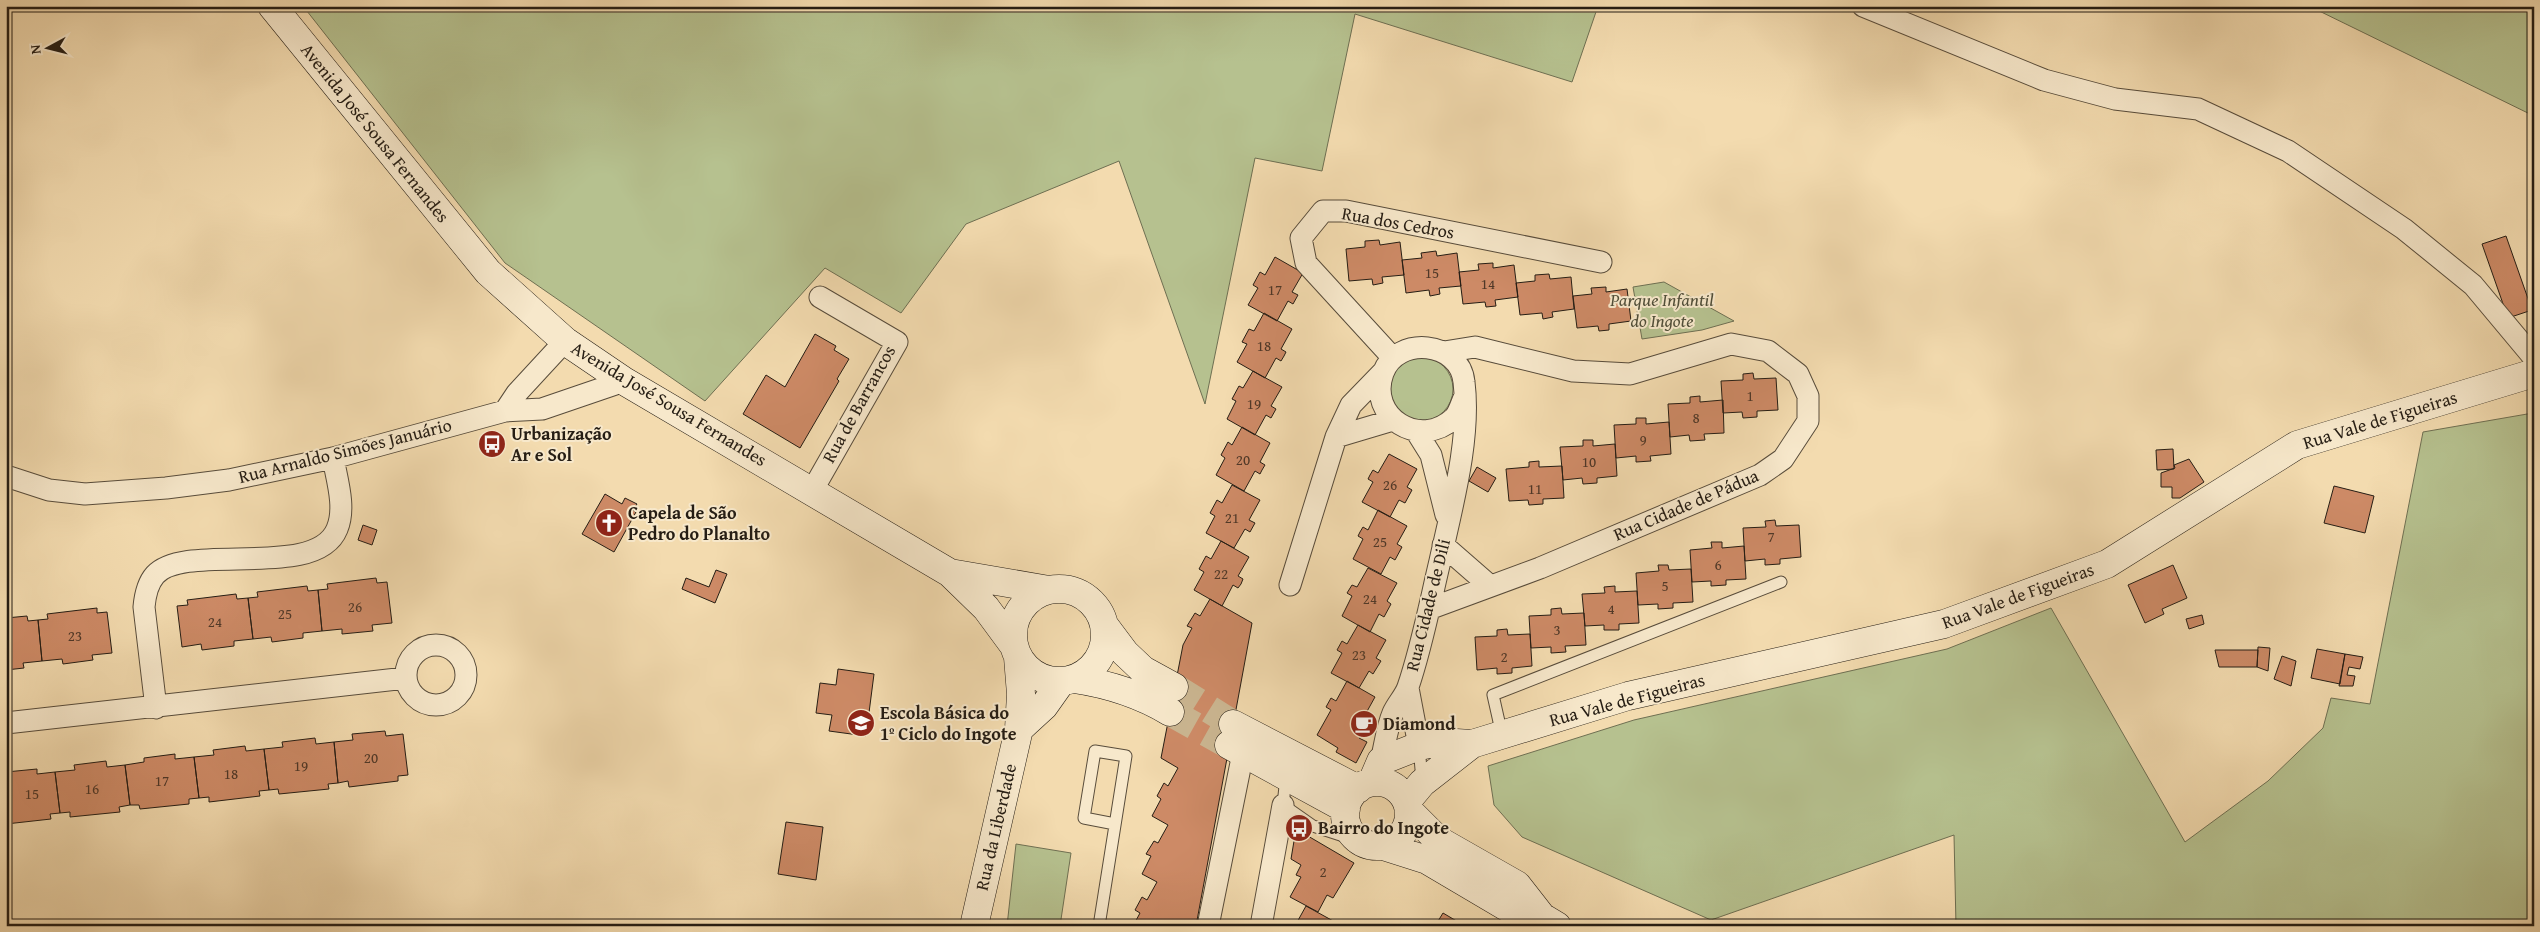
<svg xmlns="http://www.w3.org/2000/svg" width="2540" height="932" viewBox="0 0 2540 932" font-family="'Gentium Book Plus',serif">
<rect width="100%" height="100%" fill="#f3dbaf"/>
<filter id="stains"><feTurbulence type="fractalNoise" baseFrequency=".004" numOctaves="4"/><feColorMatrix values="0 0 0 0 .2 0 0 0 0 .09 0 0 0 0 .02 0 0 0 .5 -.17"/></filter>
<radialGradient id="worn" r=".72"><stop offset=".6" stop-color="#630" stop-opacity="0"/><stop offset="1" stop-color="#630" stop-opacity=".3"/></radialGradient>
<path fill="#b6c18f" stroke="#6e6f52" d="M303,6h1295l-26,76 -217,-68 -33,157 -67,-13 -50,246 -86,-243 -153,63 -65,89 -76,-45 -120,133 -200,-138z
M2309,6h225v110z
M1664,282l70,39 -32,9 -60,9 -9,-52z
M1389 389a32 32 0 1 1 64 0a32 32 0 1 1-64 0Z
M2533,413l1,513h-578l-2,-91 -243,85 -189,-83 -28,-32 -6,-39 146,-46 313,-71 104,-41 134,234 83,-61 55,-53 8,-30 39,6 53,-272z
M1016,844l55,9 -11,73h-53z"/>
<path fill="#cd8a66" stroke="#251d14" d="M2506,236l26,74 -24,8 -26,-74z
M1379,240l1,5 20,-3 4,33 -22,2 1,6 -10,2 -1,-6 -23,2 -3,-32 19,-2v-6z
M1436,251l1,5 20,-3 4,33 -22,2 1,6 -10,2 -1,-6 -23,3 -4,-33 20,-2 -1,-5z
M1275,257l28,16 -11,19 6,3 -5,9 -5,-3 -11,20 -29,-16 10,-17 -5,-3 7,-13 5,3z
M1493,263v5l21,-3 4,32 -23,3 1,6 -10,1 -1,-5 -22,2 -4,-32 20,-2 -1,-6z
M1549,274l1,5 21,-2 3,32 -22,3 1,5 -10,2 -1,-6 -22,2 -4,-32 19,-2v-6z
M1606,287v5l21,-3 4,32 -22,3v6l-10,1 -1,-5 -21,2 -4,-32 19,-2 -1,-6z
M1264,313l28,16 -11,20 5,3 -2,4 -3,5 -5,-3 -11,20 -28,-16 10,-18 -5,-2 7,-13 5,2z
M815,334l21,12 -2,4 15,9 -12,20 2,2 -39,67 -57,-34 23,-39 19,12z
M1253,371l29,16 -11,19 5,3 -5,9 -5,-3 -11,20 -28,-16 9,-18 -4,-2 7,-13 4,2z
M1753,373l1,6 22,-1 2,32 -21,1v6l-14,1 -1,-6 -19,1 -2,-32 22,-1v-6z
M1700,396v6l23,-2 1,33 -20,1 1,6 -15,1 -1,-6 -19,2 -2,-33 22,-1v-6z
M1636,418h10v6l23,-2 2,32 -21,2 1,5 -15,1v-6l-20,2 -2,-33 22,-1z
M1242,427l28,16 -10,19 5,3 -3,5 -2,4 -5,-3 -11,20 -28,-16 9,-17 -4,-3 7,-13 4,3z
M1583,440h10v6l22,-2 2,32 -20,2v5l-14,1 -1,-6 -19,2 -3,-33 23,-1z
M2173,449l1,20 -17,1 -1,-20z
M1389,454l28,15 -10,18 5,3 -7,13 -6,-3 -9,17 -28,-15 11,-20 -5,-3 2,-4 3,-5 5,3z
M2189,459l15,23 -24,16h-8v-11h-11v-14l14,-5 -1,-3z
M1539,461v6l23,-1 2,32 -21,1v5l-14,1 -1,-5 -19,1 -3,-32 23,-2v-5z
M1477,467l19,11 -8,14 -19,-11z
M1232,485l28,15 -11,20 6,3 -5,9 -5,-3 -11,19 -28,-15 9,-17 -5,-3 7,-13 5,3z
M2334,486l40,10 -9,37 -41,-10z
M605,494l17,10 3,-6 12,6 -4,6 3,2 -22,40 -32,-18z
M1378,510l29,16 -10,18 5,3 -7,13 -5,-3 -9,17 -28,-15 10,-20 -5,-3 2,-4 3,-5 5,3z
M1775,520l1,6 23,-1 2,32 -21,2v5l-15,1v-6l-20,2 -2,-33 23,-1 -1,-6z
M363,525l14,5 -5,15 -14,-5z
M1221,541l28,16 -11,19 5,3 -2,5 -3,4 -5,-3 -11,21 -28,-16 10,-18 -5,-3 7,-13 5,3z
M1711,542h11v6l22,-2 2,33 -20,1v5l-15,1v-5l-19,1 -2,-32 22,-2z
M1658,565h10l1,5 22,-1 2,33 -20,1v5l-15,1v-5l-20,1 -2,-32 23,-2z
M2173,565l14,33 -25,11 2,5 -19,9 -17,-38z
M1368,568l29,15 -10,18 4,3 -7,13 -5,-3 -9,18 -28,-16 10,-20 -5,-3 5,-8 5,2z
M716,570l11,4 -12,29 -33,-14 4,-11 23,9z
M376,578l1,5 10,-1 5,41 -20,2 1,6 -31,3v-5l-20,2 -4,-41 10,-1 -1,-5z
M307,586l1,5 10,-1 4,41 -19,2v5l-31,4 -1,-5 -18,2 -5,-41 10,-1 -1,-5z
M1615,586v6l22,-1 2,32 -20,1v6h-15v-5l-19,1 -3,-32 23,-1 -1,-6z
M236,594l1,5 11,-1 5,41 -19,2v5l-32,4 -1,-6 -19,3 -5,-41 11,-1 -1,-5z
M1210,599l42,24 -56,303h-63l7,-13 -5,-3 7,-13 5,3 10,-18 -15,-8 9,-18 -5,-2 8,-13 4,2 10,-18 -16,-9 9,-17 -4,-3 7,-13 4,3 10,-18 -17,-10 22,-113 9,-17 -5,-2 8,-13 5,3z
M97,608v5l10,-1 5,41 -20,2 1,5 -30,4 -1,-5 -20,2 -4,-41 10,-1 -1,-5z
M1561,608l1,6 22,-1 2,32 -21,1 1,6 -15,1v-6l-20,1 -2,-32 22,-1v-6z
M2202,615l2,9 -15,5 -3,-10z
M27,616l1,5 10,-1 4,41 -19,2 1,5 -18,2v-52z
M1358,625l28,15 -10,18 5,3 -8,13 -4,-3 -10,17 -28,-15 11,-20 -5,-3 5,-9 5,3z
M1507,629l1,6 22,-1 2,32 -20,2v5l-15,1v-6l-20,2 -2,-33 22,-1v-6z
M2258,647l12,1 -2,23 -11,-4z
M2317,649l28,5 -5,30 -29,-6z
M2215,650h43l-1,17h-38z
M2345,654l18,3 -3,12 -11,-2 -2,8 8,1 -2,10h-14z
M2282,656l14,5 -5,25 -17,-7z
M838,669l36,5 -8,62 -37,-5 3,-16 -16,-2 4,-30 16,2z
M1347,681l28,16 -10,18 5,3 -11,20 8,4 -11,21 -20,-11 2,-4 -21,-13 14,-25 -5,-3 5,-9 5,3z
M385,731l1,5 17,-2 5,41 -10,1v5l-49,6 -1,-6 -10,2 -4,-41 19,-2 -1,-6z
M315,738l1,6 18,-2 4,41 -10,1 1,5 -50,5 -1,-5 -9,1 -5,-41 19,-2 -1,-5z
M245,746l1,5 18,-2 5,41 -10,1 1,5 -51,6v-5l-10,1 -5,-41 20,-2 -1,-5z
M175,754v5l19,-2 5,41 -10,1v5l-49,5 -1,-4h-9l-5,-40 19,-3v-4z
M106,761l1,6 18,-2 5,40 -11,2 1,5 -50,5v-5l-10,1 -5,-41 20,-2 -1,-5z
M37,769v5l18,-2 5,41 -10,1 1,5 -45,5v-52z
M786,822l37,5 -7,53 -38,-6z
M1296,829l58,34 -21,35 -6,-3 -9,17 -28,-15 11,-20 -5,-2 5,-10 -10,-6z
M1306,906l29,16 -2,4h-44l2,-5 5,3z
M1443,913l22,13h-30z"/>
<g fill="none" stroke-linecap="round" stroke-linejoin="round">
<path stroke="#cab590" stroke-width="28" stroke-dasharray="28 14" stroke-linecap="butt" d="M1174,687l59,37
M1170,712l59,33"/>
<g stroke="#584c3b" stroke-width="13">
<path id="lane" d="M1502,735l-9,-40 288,-113
M1419,746l3,35
M1286,777l-3,28 30,21 49,16
M1099,926l27,-170 -31,-5 -11,67 31,6"/>
</g>
<g stroke="#584c3b" stroke-width="23">
<path id="street" d="M1863,6l181,74 71,19 83,10 90,42 116,78 69,56 61,73
M1393,358l-87,-95 -5,-25 22,-27h23l255,51
M505,411l12,-18 48,-52
M1416,431l15,24 15,60
M1336,437l15,-32 32,-33
M6,476l43,14 36,4 81,-6 63,-8 104,-22 172,-47 37,-2 82,-28
M812,491l85,-149 -77,-45
M1443,545l47,41
M1290,585l46,-148 57,-17
M1429,609l111,-41 220,-93 23,-16 25,-38v-25l-10,-22 -30,-23 -37,-7 -101,30 -57,-3 -98,-24 -31,5
M406 675a30 30 0 1 1 60 0a30 30 0 1 1-60 0Z
M1408,688l11,58
M156,708l-12,-101c1,-11 3,-23 11,-32 31,-34 161,6 182,-46 9,-21 0,-49 -4,-71
M6,723l400,-45
M1381,761c4,-16 6,-34 12,-48 4,-9 12,-17 15,-26 14,-41 22,-84 32,-126 12,-55 31,-123 24,-179 -4,-41 -67,-47 -81,-9 -16,44 37,77 71,45 5,-5 7,-14 10,-20
M1208,926l35,-173
M1261,926l22,-121"/>
</g>
<g stroke="#251d14" stroke-width="29">
<path id="secondary" d="M272,6l216,266 77,69 59,40 326,192 36,35 28,38
M950,573l99,17
M1013 635a46 46 0 1 1 92 0a46 46 0 1 1-92 0Z
M1104,625l21,28 18,17 31,17
M1074,679c34,5 66,15 96,33
M1233,724l125,65
M1019,729l25,-23 17,-24
M1229,745l117,64
M1345 814a32 32 0 1 1 64 0a32 32 0 1 1-64 0Z
M1372,782l9,-21 38,-15 21,-4 32,2
M1407,801l15,-18 50,-39 156,-48 316,-72 163,-60 190,-119 237,-72
M1409,811l29,29 79,45 25,32
M1383,846l44,14 83,49 32,8 15,9
M974,926l45,-197 2,-35 -3,-37"/>
</g>
<use href="#lane" stroke="#f7e8cb" stroke-width="11"/>
<use href="#street" stroke="#f7e8cb" stroke-width="21"/>
<use href="#secondary" stroke="#f7e8cb" stroke-width="28"/>
</g>
<defs>
<g id="bus-disc" transform="scale(1.4375)"><circle r="9.5" fill="#8f2418" stroke="#f7e8cb"/><path d="M-5-6H5V4H4V6H2V4H-2V6H-4V4H-5ZM-3.5-4V0h7V-4ZM-3.5 1.2v1.5H-2V1.2ZM2 1.2v1.5H3.5V1.2Z" fill="#fff"/></g>
<g id="church-disc" transform="scale(1.4375)"><circle r="9.5" fill="#8f2418" stroke="#f7e8cb"/><path d="M-1.2-6h2.4v3.5h3.3v2.4h-3.3V6h-2.4V-.1h-3.3v-2.4h3.3Z" fill="#fff"/></g>
<g id="school-disc" transform="scale(1.4375)"><circle r="9.5" fill="#8f2418" stroke="#f7e8cb"/><path d="M0-5L7-2L0 1L-7-2ZM-4 1L0 2.5L4 1V4Q0 6-4 4Z" fill="#fff"/></g>
<g id="cafe-disc" transform="scale(1.4375)"><circle r="9.5" fill="#8f2418" stroke="#f7e8cb"/><path d="M-5.5-4.5H6V0H3Q3 3.5 0 3.5H-2.5Q-5.5 3.5-5.5 0ZM3-3.2v2h1.7v-2ZM-6 4.5H4V6H-6Z" fill="#fff"/></g>
</defs>
<g fill-rule="evenodd">
<use href="#bus-disc" x="492" y="444"/>
<use href="#church-disc" x="609" y="523"/>
<use href="#school-disc" x="861" y="723"/>
<use href="#cafe-disc" x="1364" y="724"/>
<use href="#bus-disc" x="1299" y="828"/>
</g>
<g text-anchor="middle" stroke-width="4" stroke-linejoin="round" paint-order="stroke">
<g font-size="15" fill="#4f3828">
<text x="1432" y="278">15</text>
<text x="1488" y="289">14</text>
<text x="1275" y="295">17</text>
<text x="1264" y="351">18</text>
<text x="1750" y="401">1</text>
<text x="1254" y="409">19</text>
<text x="1696" y="423">8</text>
<text x="1643" y="445">9</text>
<text x="1243" y="465">20</text>
<text x="1589" y="467">10</text>
<text x="1390" y="490">26</text>
<text x="1535" y="494">11</text>
<text x="1232" y="523">21</text>
<text x="1771" y="542">7</text>
<text x="1380" y="547">25</text>
<text x="1718" y="570">6</text>
<text x="1221" y="579">22</text>
<text x="1665" y="591">5</text>
<text x="1370" y="604">24</text>
<text x="355" y="612">26</text>
<text x="1611" y="614">4</text>
<text x="285" y="619">25</text>
<text x="215" y="627">24</text>
<text x="1557" y="635">3</text>
<text x="75" y="641">23</text>
<text x="1359" y="660">23</text>
<text x="1504" y="662">2</text>
<text x="371" y="763">20</text>
<text x="301" y="771">19</text>
<text x="231" y="779">18</text>
<text x="162" y="786">17</text>
<text x="92" y="794">16</text>
<text x="32" y="799">15</text>
<text x="1323" y="877">2</text>
</g>
<g font-size="18" fill="#251d14" stroke="#f7e8cb">
<text transform="translate(375 133) rotate(51)" y="6">Avenida José Sousa Fernandes</text>
<text transform="translate(1398 223) rotate(10)" y="6">Rua dos Cedros</text>
<text transform="translate(669 404) rotate(31)" y="6">Avenida José Sousa Fernandes</text>
<text transform="translate(859 404) rotate(-61)" y="6">Rua de Barrancos</text>
<text transform="translate(2380 420) rotate(-17)" y="6">Rua Vale de Figueiras</text>
<text transform="translate(345 451) rotate(-14)" y="6">Rua Arnaldo Simões Januário</text>
<text transform="translate(1686 505) rotate(-23)" y="6">Rua Cidade de Pádua</text>
<text transform="translate(2018 596) rotate(-20)" y="6">Rua Vale de Figueiras</text>
<text transform="translate(1428 605) rotate(-76)" y="6">Rua Cidade de Dili</text>
<text transform="translate(1627 700) rotate(-15)" y="6">Rua Vale de Figueiras</text>
<text transform="translate(996 827) rotate(-77)" y="6">Rua da Liberdade</text>
</g>
<g font-size="18" font-style="italic" fill="#504e39" stroke="#f7e8cb">
<text x="1662" y="306">Parque Infantil<tspan x="1662" dy="21">do Ingote</tspan></text>
</g>
<g font-size="18" font-weight="bold" fill="#251d14" stroke="#f7e8cb" text-anchor="start">
<text x="511" y="440">Urbanização<tspan x="511" dy="21">Ar e Sol</tspan></text>
<text x="628" y="519">Capela de São<tspan x="628" dy="21">Pedro do Planalto</tspan></text>
<text x="880" y="719">Escola Básica do<tspan x="880" dy="21">1º Ciclo do Ingote</tspan></text>
<text x="1383" y="730">Diamond</text>
<text x="1318" y="834">Bairro do Ingote</text>
</g>
</g>
<rect width="2540" height="932" fill="none" stroke="#f3dbaf" stroke-width="25"/>
<rect x="8" y="8" width="2525" height="917" fill="none" stroke="#251d14" stroke-width="2.5"/>
<rect x="12" y="12" width="2515" height="907" fill="none" stroke="#251d14"/>
<g transform="translate(48 48) rotate(263)" stroke="#f7e8cb" stroke-width="4" paint-order="stroke">
<path d="M0-4L9 19L0 12L-9 19Z" fill="#251d14"/>
<text y="-8" font-size="14" font-weight="bold" text-anchor="middle" fill="#251d14">N</text>
</g>
<rect width="100%" height="100%" filter="url(#stains)"/>
<rect width="100%" height="100%" fill="url(#worn)"/>
</svg>
